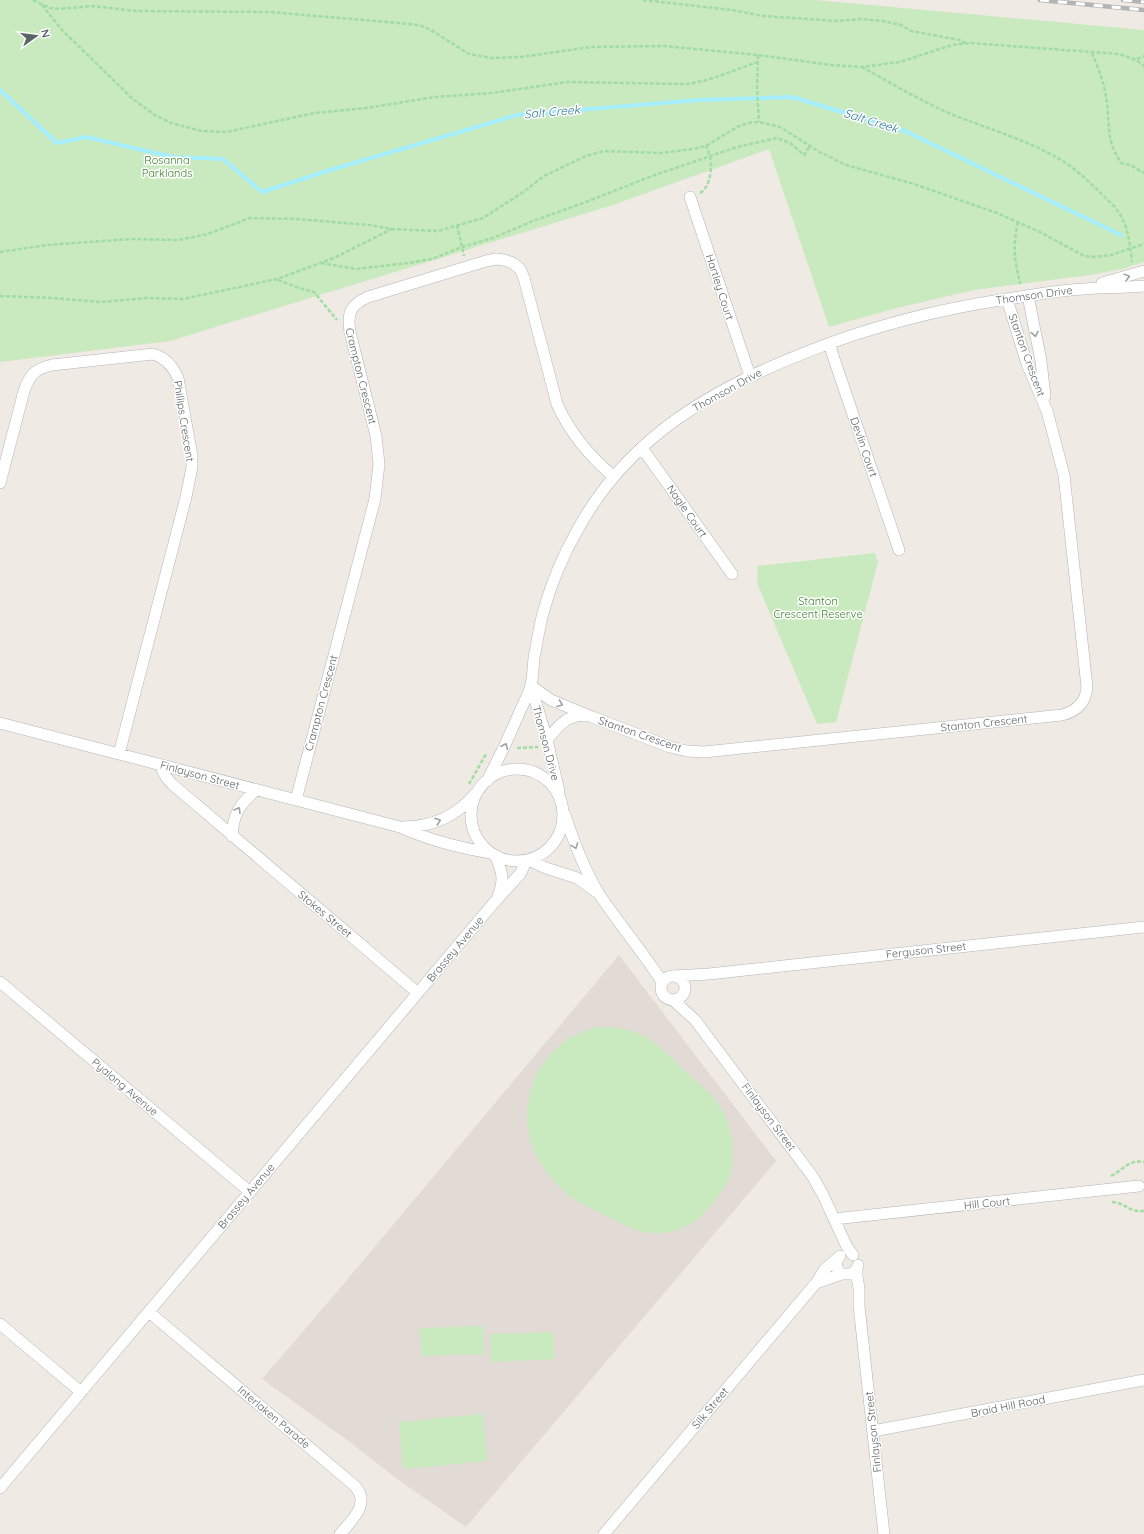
<svg xmlns="http://www.w3.org/2000/svg" width="1144" height="1534" viewBox="0 0 1144 1534" font-family="Quicksand,sans-serif">
<rect width="100%" height="100%" fill="#f0eae4"/>
<path fill="#e2dbd5" d="M619,955l157,206 -310,366 -66,-46 -49,-38 -89,-64 69,-80z"/>
<path fill="#c9e9bf" d="M0,0h815l329,30v232l-22,7 -32,6 -116,15 -77,18 -68,19 -60,-178 -156,56 -443,136 -170,21z
M875,553l3,9 -42,160 -19,2 -60,-141 1,-8 -1,-9z
M599,1027c43,0 59,16 87,45 10,9 21,18 30,29 15,19 21,49 14,73 -4,14 -15,28 -26,39 -17,18 -44,25 -67,17 -10,-3 -20,-9 -29,-13 -11,-6 -24,-11 -34,-18 -9,-6 -17,-14 -23,-22 -6,-7 -12,-15 -16,-24 -12,-26 -10,-58 4,-83 15,-25 33,-36 60,-43z
M483,1326l1,28 -63,2 -1,-28z
M553,1332l1,27 -63,3 -1,-28z
M483,1414l4,47 -84,8 -4,-47z"/>
<g fill="none" stroke-linecap="round" stroke-linejoin="round">
<path stroke="#a5eeff" stroke-width="4" d="M0,90l57,53 29,-6 87,20 50,2 39,33 65,-21 190,-56 182,-15 93,-3 113,34 216,104"/>
<g stroke="#b0b5b8" stroke-width="12">
<path id="street" d="M690,197l60,179
M1102,283l42,-12
M1028,296l13,65 4,35
M829,344l70,206
M642,448l90,126
M0,483l24,-92c6,-17 11,-22 28,-26l101,-11c13,4 20,12 25,24l14,78v11l-6,30 -67,257
M531,686l20,14 41,17 78,30 17,4 17,1 358,-37c15,-4 24,-13 25,-28l-23,-212 -17,-64 -20,-47 -20,-65
M531,686l16,54 12,51
M0,723l400,104c29,13 60,21 91,26
M547,740c11,-14 21,-27 41,-24
M159,764l7,13 6,7 246,209
M471 815a46 46 0 1 1 92 0a46 46 0 1 1-92 0Z
M487,781c12,-23 23,-46 33,-70 4,-9 9,-17 11,-26 2,-8 2,-18 3,-27 3,-15 5,-30 9,-45 8,-29 20,-58 35,-84 51,-93 136,-141 231,-178 64,-25 130,-42 198,-52 26,-4 52,-9 78,-10 19,-2 39,-1 59,-3
M296,800l79,-301 4,-35 -3,-28 -26,-104c-3,-19 0,-27 18,-35l118,-36 10,-2 8,1 9,3 7,6 4,9 33,126c13,29 32,52 57,73
M565,815c9,28 19,54 34,79 20,30 44,58 63,88
M402,827c29,0 54,-10 73,-33
M232,836c1,-22 8,-32 24,-46
M495,855c7,16 10,24 3,41
M528,860l18,8 31,10 18,13
M674,976l35,-2 435,-47
M661 988a12 12 0 1 1 24 0a12 12 0 1 1-24 0Z
M0,982l250,210
M673,1000l22,20 118,157 10,18 24,52 6,8
M834,1219l305,-33
M840,1256c-5,6 -5,13 2,18
M857,1268v9l2,11v18l25,228
M816,1283l26,-9h9l5,-4 2,-5
M149,1312l206,174c16,18 -3,34 -15,48
M0,1324l81,68
M873,1431l271,-51
M0,1488l492,-583 28,-31 7,-14
M604,1534l212,-251 9,-14 13,-11"/>
</g>
<path stroke="#a1dca2" stroke-width="2.5" stroke-dasharray="4 2" stroke-linecap="butt" d="M33,0l17,8 9,1 34,-3 43,5 134,1 140,12 12,2 9,4 38,24 22,4 30,-1 70,-10 73,-1 94,9 73,10 31,2 38,-5 52,-17 18,-2 149,11 17,6 8,6
M643,0l89,10 31,6 74,5 24,-2 22,2 18,4 10,6 49,9 5,3
M42,5l20,25 72,70 21,15 16,8 31,8 24,1 89,-19 51,-5 69,-11 57,-4 75,-11 119,2c25,-3 48,-14 72,-22
M1092,53c7,16 13,33 15,50 3,25 -1,37 14,60l9,2 14,8
M758,55l-1,34 2,33
M1137,59l7,-3
M862,67c29,16 59,34 89,47 37,15 77,26 110,46 20,12 36,30 53,46 15,18 15,34 18,56
M700,193c9,-5 11,-19 11,-29 0,-6 -3,-13 -5,-18
M1018,222c-6,27 -3,37 2,62
M457,225l7,31
M0,252l47,-7 84,-6 47,1 30,-6 42,-16 47,1 73,6 22,4 46,2 45,-13 39,-25 22,-17 42,-20 18,-5 56,2 33,-4 13,-3 31,-19 11,-4 11,-1 21,5 38,24 28,14 68,19 83,29 43,19 44,24 9,1 18,-2 33,-11
M321,263l35,6 52,-6 24,-4 30,-12 31,-9 40,-17 53,-19 66,-26 85,-29 40,-9 13,5 14,12 6,-9
M278,280l21,8 15,4 23,28
M0,296l52,2 49,4 45,-4 37,1 94,-20 57,-21 58,-29
M517,748l21,-1
M469,784l17,-30
M1111,1176c12,-6 18,-17 33,-14
M1112,1202c14,1 16,10 32,9"/>
<use href="#street" stroke="#fff" stroke-width="11"/>
<g stroke="#b3b4b5" stroke-width="4.5">
<path id="rail" d="M1040,0l104,10
M1123,0l21,2"/>
</g>
<use href="#rail" stroke="#fff" stroke-width="3" stroke-dasharray="9" stroke-linecap="butt"/>
</g>
<defs><path id="oneway-chevron" d="M-2-3.5L2.5 0L-2 3.5" fill="none" stroke-width="1.6" stroke-linecap="round" stroke-linejoin="round"/></defs>
<g stroke="#9da1a3">
<use href="#oneway-chevron" transform="translate(1127 277) rotate(-15)"/>
<use href="#oneway-chevron" transform="translate(1035 334) rotate(79)"/>
<use href="#oneway-chevron" transform="translate(560 704) rotate(21)"/>
<use href="#oneway-chevron" transform="translate(505 746) rotate(-65)"/>
<use href="#oneway-chevron" transform="translate(238 810) rotate(-59)"/>
<use href="#oneway-chevron" transform="translate(438 821) rotate(-19)"/>
<use href="#oneway-chevron" transform="translate(575 846) rotate(69)"/>
</g>
<g text-anchor="middle" stroke-width="3" stroke-linejoin="round" paint-order="stroke">
<g font-size="11" fill="#3f832e" stroke="#fff">
<text x="167" y="164">Rosanna<tspan x="167" dy="13">Parklands</tspan></text>
<text x="818" y="605">Stanton<tspan x="818" dy="13">Crescent Reserve</tspan></text>
</g>
<g font-size="11" fill="#5c6366" stroke="#fff">
<text transform="translate(720 287) rotate(72)" y="4">Hartley Court</text>
<text transform="translate(1034 295) rotate(-8)" y="4">Thomson Drive</text>
<text transform="translate(1027 355) rotate(70)" y="4">Stanton Crescent</text>
<text transform="translate(361 376) rotate(76)" y="4">Crampton Crescent</text>
<text transform="translate(727 390) rotate(-29)" y="4">Thomson Drive</text>
<text transform="translate(184 421) rotate(81)" y="4">Phillips Crescent</text>
<text transform="translate(864 447) rotate(71)" y="4">Devlin Court</text>
<text transform="translate(687 511) rotate(55)" y="4">Nagle Court</text>
<text transform="translate(321 703) rotate(-75)" y="4">Crampton Crescent</text>
<text transform="translate(984 723) rotate(-6)" y="4">Stanton Crescent</text>
<text transform="translate(640 734) rotate(19)" y="4">Stanton Crescent</text>
<text transform="translate(546 743) rotate(75)" y="4">Thomson Drive</text>
<text transform="translate(200 775) rotate(15)" y="4">Finlayson Street</text>
<text transform="translate(325 914) rotate(40)" y="4">Stokes Street</text>
<text transform="translate(455 949) rotate(-50)" y="4">Brassey Avenue</text>
<text transform="translate(926 950) rotate(-6)" y="4">Ferguson Street</text>
<text transform="translate(125 1087) rotate(40)" y="4">Pyalong Avenue</text>
<text transform="translate(769 1117) rotate(53)" y="4">Finlayson Street</text>
<text transform="translate(246 1196) rotate(-50)" y="4">Brassey Avenue</text>
<text transform="translate(987 1203) rotate(-6)" y="4">Hill Court</text>
<text transform="translate(1008 1406) rotate(-11)" y="4">Braid Hill Road</text>
<text transform="translate(710 1408) rotate(-50)" y="4">Silk Street</text>
<text transform="translate(274 1417) rotate(40)" y="4">Interlaken Parade</text>
<text transform="translate(873 1432) rotate(-96)" y="4">Finlayson Street</text>
</g>
<g font-size="12" font-style="italic" fill="#307a94" stroke="#fff">
<text transform="translate(552 112) rotate(-5)" y="4">Salt Creek</text>
<text transform="translate(871 121) rotate(17)" y="4">Salt Creek</text>
</g>
</g>
<g transform="translate(36 36) rotate(76)" stroke="#ffffff" stroke-width="3" paint-order="stroke">
<path d="M0-3L7 15L0 10L-7 15Z" fill="#5c6366"/>
<text y="-6" font-size="11" font-weight="bold" text-anchor="middle" fill="#5c6366">N</text>
</g>
</svg>
